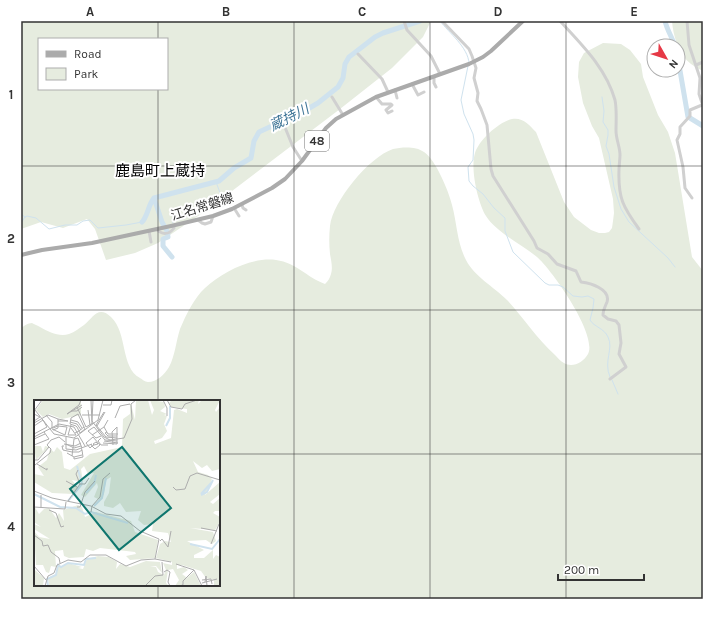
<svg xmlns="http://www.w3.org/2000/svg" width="724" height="620" viewBox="0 0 724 620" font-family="Karla,'Noto Sans JP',sans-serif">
<rect width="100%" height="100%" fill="#fff"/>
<path fill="#e6ecdf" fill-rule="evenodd" d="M21,21h410l-8,16 -31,31 -52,41 -133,101 -49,33 -23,10 -29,7 -11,-31 -8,-10 -24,9 -22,-6 -20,7zM39,39h128v50h-128z
M672,21h31v50c-4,-2 -8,-4 -12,-7 -12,-9 -18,-28 -19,-43z
M603,43l18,1 9,6 11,14 2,13 15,38 10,17 7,21 17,104 11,14v328h-682v-271c3,-2 7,-5 11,-5 2,1 6,3 8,4 9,5 19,10 29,7 6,-2 10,-6 15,-9 9,-7 14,-20 27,-8 17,16 9,50 29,61 2,1 5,4 8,4 9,0 16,-7 21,-15 6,-11 7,-26 11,-38 6,-14 14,-31 25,-41 18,-16 46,-31 71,-28 21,3 30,17 49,24 3,-3 5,-6 6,-10 2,-6 0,-14 -1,-20 -1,-9 -1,-19 0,-28 3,-25 39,-69 63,-77 9,-2 23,-3 31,3 12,8 25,40 28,53 5,18 5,38 14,55 8,16 28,27 41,40 16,17 29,38 48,55 2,2 5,6 9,8 8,5 19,0 24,-9 10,-19 -36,-84 -51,-97 -15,-12 -41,-25 -51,-41 -8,-13 -16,-47 -11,-63 4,-13 24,-31 37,-34 11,-2 17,6 24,13l28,70 10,15 17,13 8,3h6l4,-1 3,-4 1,-7 1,-8 -1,-14 -14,-61 -7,-12 -9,-23 -5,-26 1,-15 5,-9zM35,401h184v184h-184z"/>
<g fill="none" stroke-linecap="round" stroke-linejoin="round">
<path stroke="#cfe2ee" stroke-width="1" d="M440,21c9,12 28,26 29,42
M468,66l-7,34 3,14 9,20 1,6 -1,20 -5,7 1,14 4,5 10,8 11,14 11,10v13l8,21 32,31 4,2h9l5,2 10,9 9,1 6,-1 6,3 -1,9 -3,12c4,7 14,8 18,17 6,12 -5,24 2,40
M602,97l2,14 -1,11 5,8v5l-2,11 3,8 5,33 7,22 8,13 39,36 7,9
M21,214l4,3
M21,223l4,-6 2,-1 9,2 13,11 16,-4h12l6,-4 7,-1 8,8 28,-3 16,-3
M173,223v-4l52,-13 -9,-24
M168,237l2,-3
M612,380l6,14"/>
<path stroke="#cfe2ee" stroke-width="5" d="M665,21c2,9 7,16 10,25
M678,59l10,58
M690,118l13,8
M154,198l8,24 5,9 1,6 -5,2v7l9,11
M142,222c6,-6 6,-17 12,-24l65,-17 15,-13 17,-10 3,-17 5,-9 47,-22 12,-7 20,-16 5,-9 2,-14 4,-7 4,-3 22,-17 8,-4 37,-12"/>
<path stroke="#d0d0d0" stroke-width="3" d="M404,21l3,9 24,26 9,18
M442,21l27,28 3,7 4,12 -2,10 4,15 -1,8 4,8 6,16 4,44 2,7 41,65 3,7 11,6 9,10 19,7 5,11c9,1 30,7 26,20 -2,5 -4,8 -4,13l5,4 8,2 3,4 2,18 -2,11 7,13 -16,12
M560,21c22,24 46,47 55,79 2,10 1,21 1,31 0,8 4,16 4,24 0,5 -1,10 -1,15 -1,28 4,37 20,59
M687,21l2,24 11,33 -1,16 4,12
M358,54l24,25 6,13
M696,65l7,-3
M434,77v6l2,4
M412,84l6,11 6,-3
M395,90l2,8
M332,97l11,18
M376,97l6,7h9l1,1 -6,5 2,3 4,-2
M282,120l11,27 9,14
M692,198l-7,-10 -2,-21 -6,-27 3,-6v-7l10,-11v-6l12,-5
M242,205l1,3 3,2
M234,208l5,8
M198,220l4,3 3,1 6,-2 2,-6
M156,229c6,6 13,6 18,-1l-1,-2
M149,231l2,11"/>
<path stroke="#ababab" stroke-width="4" d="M21,255l21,-5 50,-7 79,-17 42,-10 19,-7 40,-21 13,-9 17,-18 24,-33 10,-9 40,-22 93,-33 14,-7 8,-6 32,-30"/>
</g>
<path fill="none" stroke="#333" stroke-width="1" stroke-opacity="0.55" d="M158,21v18M294,21v578M430,21v578M566,21v578M158,89v312M21,166h682M21,310h682M21,454h14M219,454h484M158,585v14"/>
<g text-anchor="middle" stroke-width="4" stroke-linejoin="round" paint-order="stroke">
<rect fill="#fff" stroke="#707070" stroke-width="1" x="305" y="131" width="24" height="20" rx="3"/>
<g font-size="12" font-weight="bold" fill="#333">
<text x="317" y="145">48</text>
</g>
<g font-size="13" fill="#333" stroke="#fff">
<text transform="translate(202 206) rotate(-17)" y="5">江名常磐線</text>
</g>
<g font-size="14" font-style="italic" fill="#3f7597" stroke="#fff">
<text transform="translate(289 117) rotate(-27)" y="5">蔵持川</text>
</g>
<g font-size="15" fill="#000" stroke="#fff">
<text x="160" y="176">鹿島町上蔵持</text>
</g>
</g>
<g transform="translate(34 400)">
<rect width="186" height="186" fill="#fff"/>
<path d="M9,0h38v15l-19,4 -13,-5 -6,3 -7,-7zM102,0h12l4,15 2,-5 -4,-10 14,2 1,5 -5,4 7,3 -3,1 3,1 -3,8 3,7 -5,7 -8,3 1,3 16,-6 3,-28 3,-1 10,4v-4l-15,-2 -3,-4 2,-2 28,-1 -1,4 4,-4h18l-5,10 1,2 4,-5v62l-8,2 -5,-6 -5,3 -9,-7 5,11 10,3 4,4 -7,16 15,-13v12l-10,8 3,2 7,-6v13h-5l-2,2 7,4v5l-5,8 -25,-2 23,4 3,9 -4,3 -6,-4 -19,1 17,9 -10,5v3h10l9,-8v9l3,-4 4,2 -1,29h-5v-6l-8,-2 -5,-7 -19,-6h-5v4l7,-2 4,3 -6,4 4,3 -3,8 -4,1h-4l4,-6 -6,-11 -5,1 -2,13 3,3h-120l-1,-8 8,-4 2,-9 4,2 6,-4 14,4 -4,1 5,1 4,-10 11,-3 11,1 8,5 -1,7 4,-5 10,3 16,-6 14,1 2,11 -6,-7h-6l6,1 2,5 6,3 2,-5 -3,-7 9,2v-3l-16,-4 4,-14 5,-3 6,1 -3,-9 -16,-2 1,-7 -9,1 -6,-5 3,-9 -15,1 -6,-9 -7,5 -9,-2v-4l5,-9 2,-16 -5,3 -2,14 -4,6 -6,-3 4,-10 -1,-4 -12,14 -4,-2 13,-22 -6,1 -4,-8 -3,3 2,13 -11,-2 6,8 -5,6 -21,-1 -18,-11v-8l10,2 -6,-9 9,-7 3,-11 4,3 3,-5 5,5 2,16 6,2 20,-16 32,-7 1,-28 7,-5v-9h-3l4,-1 4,16zM0,46h7l2,6 2,-6 4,1 -13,13zM44,105l4,2 3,10 11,-5 35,9 4,11 23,8 -3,18 -25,2 -4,-4 10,-2 -1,-2 -35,-4 -7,3 -7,-2 -2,8 -15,1 -5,-2 -1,-6 -8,1 1,16 -5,-1 -2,7 -3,-1 -3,-7h-7l-2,-34 5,6 11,2 -16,-10v-5l7,3 -7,-5v-16l5,8 5,-5 5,-1 7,10 3,-5 5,8 -1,-11zM1,170l9,8 -1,8h-9zM160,172l7,14h-17l-1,-5z" fill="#e6ecdf"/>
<path fill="none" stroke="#cfe2ee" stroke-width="2" d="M132,26l4,-8v-12M43,66l5,18M52,93l8,-9 2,-9M0,94l26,13 16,1 9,6 6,-2 37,11M167,94l11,-12M167,95l6,-3 6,-12M34,101l14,-17M60,106l8,-8 4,-20M156,144l22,5 8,-10M14,186l-1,-7 9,-4 2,-10 3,2 7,-4 16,2 2,-6 10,-1"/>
<path fill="none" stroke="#adadad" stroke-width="1" d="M57,0l1,24M59,0l-1,21 12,16 6,3 14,-2 8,-19 -1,-15 5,-4M129,0l4,8v8M133,0l4,7 11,2 3,-5 12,-4M69,5h8l1,-5M43,7l9,20 7,-4M1,10l19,24 20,4 24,-18 5,-20M54,10l2,15M0,11l8,-11M37,11h6l5,-4M70,12l-8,13 10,12 11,1M0,14l6,3 -6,4M33,14l12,-9 2,-5M33,14l15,-9M12,15l6,7v7l13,6 2,-8 -9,-1 -5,2M48,15h18M81,18l5,-12 10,-2M37,20l7,2 4,6M36,22l7,2 4,6M0,23l14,-8 10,4M0,26l9,-6 4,7 -13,7M63,26l8,-14M70,27l4,7h10M37,28l5,7h-8l3,-10M19,30l5,-2v-9l10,2h-10M73,32l-2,1 3,3h9M41,33l4,-2 5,-4 1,2 -5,4 -3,-6 -1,-1 -6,-2 1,-6 7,-4 6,13M58,35l12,-8 4,-7M67,36l-5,2 -8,-7 6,-4 11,13 12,1M0,37l25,-13 15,3 11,19M32,37v12l10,1 16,-6M67,38l-3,3 3,4h7M0,39l11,-5M70,41l14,2M69,43l14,1v-17M30,44l11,2 6,-3M32,44l8,4 7,-2M57,44l1,2 3,3 5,-4 -7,-8 -7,6 4,5 2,-2 2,-1 -1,-1 3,-2 2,2 -4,1M0,45l15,-6 -5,-7M79,45l-1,-13 5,-5M30,46h-2l1,4 9,2h7l3,-2 -1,-2M33,53l7,4 8,-2M38,56l2,-17 4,-1 4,10M40,57v2l9,-2 -1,-7M0,60h4l11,-13M3,64l10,6v-2M1,65l15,-12 1,-4 -4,-4 4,-5 8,-3 6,5M32,81l11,6M46,84h5l4,-6M139,87l3,3 9,-1 5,-13 7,-3 23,7M0,91l18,7 39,8 15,8 15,2 19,15 19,8 -4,20 16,3M34,101l12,-17 -4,-10 2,-4M0,107l31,2 1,-7M43,107h3l5,-15 10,-11M7,108v-13M15,110l7,3 5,14 3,-1M57,112l1,-6 8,-9 3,-18 7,-6M167,128l16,3M0,135l8,6 1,5 5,-1 3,7 8,6 1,5M126,141l2,-2 6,8 3,-16M177,144l8,-20M142,164l18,6 8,16M0,166l12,14M130,172l3,-2 3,2 -2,10 2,4M168,180l9,-1 1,5M171,182l1,-6 1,10M168,183l15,-4M11,186l3,-10 6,-3 3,-8 11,-5 13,2 9,-7h16l20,11 15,-6 14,-1M111,186l10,-10 8,-1 -1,-13M145,186l4,-1v-4l11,-11"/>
<path fill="#0f766e" fill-opacity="0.15" stroke="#0f766e" stroke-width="2" d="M88,47l49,61 -52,42 -49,-61z"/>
<rect width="186" height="186" fill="none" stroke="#333" stroke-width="2"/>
</g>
<rect width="724" height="620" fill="none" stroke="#ffffff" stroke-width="44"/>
<rect x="38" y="38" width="130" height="52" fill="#ffffff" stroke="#adadad"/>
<rect x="46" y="51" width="20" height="6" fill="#ababab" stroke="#adadad"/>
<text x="74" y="58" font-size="12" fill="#333333">Road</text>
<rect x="46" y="68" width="20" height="12" fill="#e6ecdf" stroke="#adadad"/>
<text x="74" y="78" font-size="12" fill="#333333">Park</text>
<g transform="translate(666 58) rotate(129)"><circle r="19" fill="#ffffff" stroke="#adadad"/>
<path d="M0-3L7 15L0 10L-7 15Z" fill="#e63946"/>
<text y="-6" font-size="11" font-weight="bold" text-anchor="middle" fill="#333333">N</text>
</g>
<path d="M558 574v6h86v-6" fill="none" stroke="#333333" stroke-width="2"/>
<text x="564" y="574" font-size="12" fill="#333333" stroke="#ffffff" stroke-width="3" paint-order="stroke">200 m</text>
<rect x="22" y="22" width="680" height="576" fill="none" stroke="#333" stroke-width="1.5"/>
<g font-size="13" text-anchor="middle" font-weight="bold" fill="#333">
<text x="90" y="16">A</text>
<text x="226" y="16">B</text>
<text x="362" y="16">C</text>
<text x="498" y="16">D</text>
<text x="634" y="16">E</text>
<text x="11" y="99">1</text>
<text x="11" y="243">2</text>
<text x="11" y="387">3</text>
<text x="11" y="531">4</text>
</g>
</svg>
